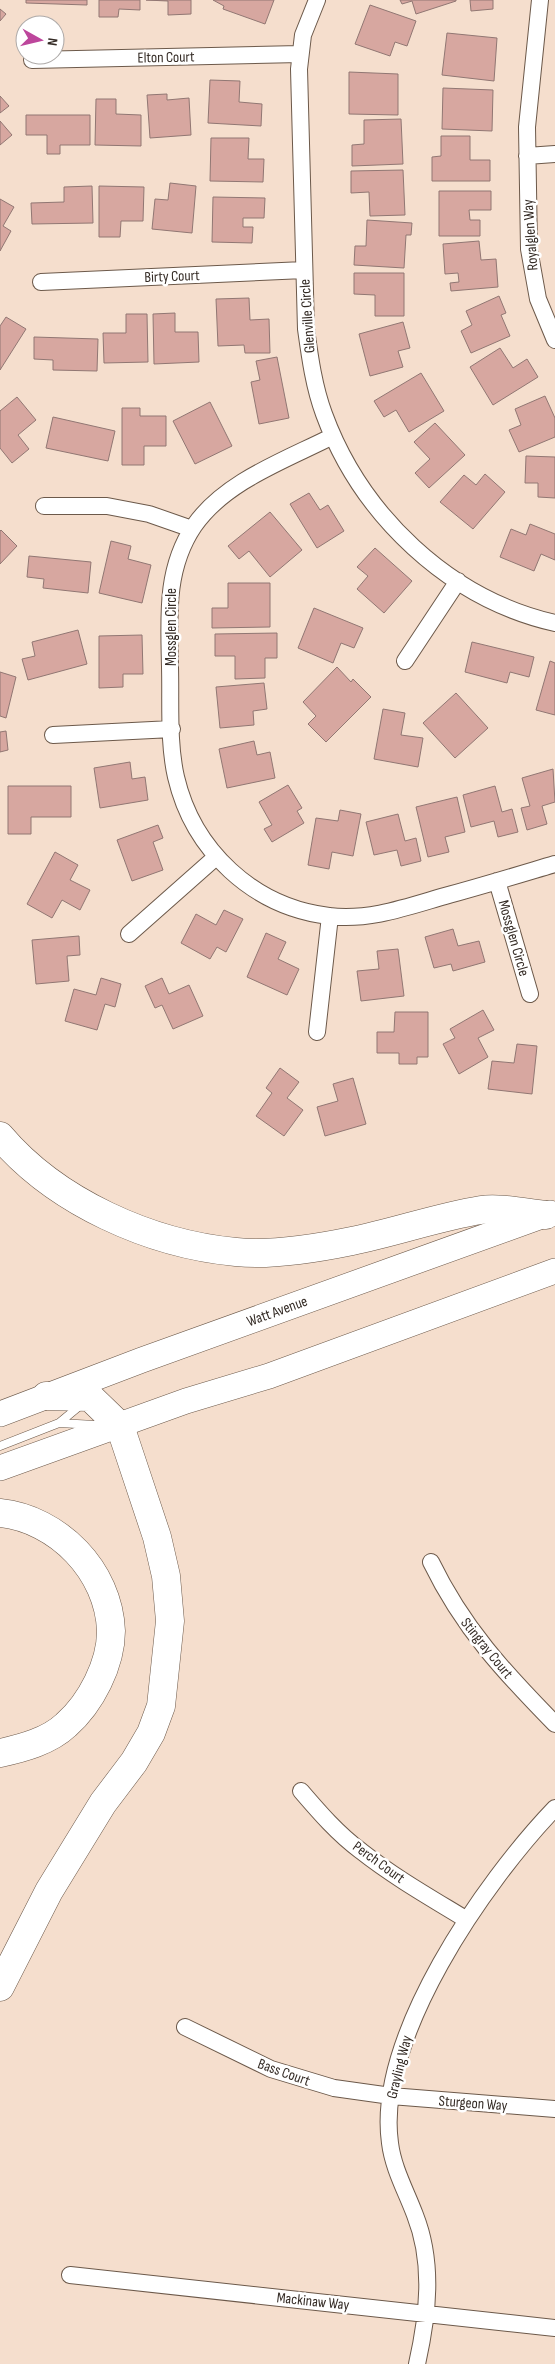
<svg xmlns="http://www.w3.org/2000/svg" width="555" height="2364" viewBox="0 0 555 2364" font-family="'Sofia Sans Condensed',sans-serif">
<rect width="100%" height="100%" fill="#f5decd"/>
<path fill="#d7a7a0" stroke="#917773" d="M26,0h61v5l-61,-2z
M99,0h41v10l-21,-1 -1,8h-19z
M146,0h45v14l-23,1v-14z
M213,0h61l-9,24 -42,-15 1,-3z
M400,0h56v1l-40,13 -4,-13 -10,3z
M470,0h23v9l-22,2z
M370,5l46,16 -9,25 -12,-4 -5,14 -35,-12z
M0,9l6,5 -6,7z
M447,33l50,5 -3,43 -52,-6z
M349,72l49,2v41l-49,-1z
M210,80l30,1 -1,21 23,2 -1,22 -53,-3z
M443,88l50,2 -1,41 -50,-2z
M167,94v6l22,-2 2,37 -41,3 -3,-43z
M0,96l9,10 -9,7z
M96,99h20v15l25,1v31l-46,-1z
M26,115h64v30h-30v9h-13v-19h-21z
M401,119l2,45 -51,2v-21l12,-1v-24z
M0,121l12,14 -12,10z
M441,136h29v24h20v21h-58v-24l9,-1z
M211,138h38l-1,21h16l-1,23 -53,-1z
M403,170l2,45 -35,1 -1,-24 -18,1v-22z
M170,183l26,3 -4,47 -40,-4 3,-30 13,1z
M92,186l1,37 -61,1 -1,-21 33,-1v-15z
M99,186l45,1 -1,34h-22l-1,16h-21z
M439,191h52v19h-22l1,10h10v16h-41z
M213,197l52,1 -1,20h-21v9h10l-1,16 -40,-1z
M0,199l14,8 -11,19 8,5 -11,20z
M367,220l45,3 -1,12h-5l-2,33 -50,-3 1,-19h11z
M479,241l2,19 15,-1 2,28 -47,4 -1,-8 9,-1 -1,-9 -13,1 -2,-30z
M354,273h50v43h-29v-21l-21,-1z
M499,296l7,17 -5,2 9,21 -39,17 -10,-22 11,-6 -6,-14z
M249,298l1,22 19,-1 1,34h-25l-1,-8 -26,1 -2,-47z
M175,313v19h23l1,30 -45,2 -1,-50z
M126,314h21l1,48 -44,1 -1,-30h23z
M6,317l20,12 -26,41v-44z
M403,322l7,26 -12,3 5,16 -33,9 -11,-42z
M34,337l64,2 -1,32 -44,-1v-10l-19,-1z
M500,348l13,20 14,-9 11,18 -45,28 -23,-38z
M277,357l12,61 -30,6 -8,-42 9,-2 -4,-19z
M421,373l23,38 -35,21 -13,-22 -12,7 -10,-16z
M545,396l10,22v19l-36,15 -10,-22 12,-5 -6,-16z
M17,397l19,23 -18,15 11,14 -17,14 -12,-15v-37z
M210,402l22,44 -37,18 -22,-43z
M122,408h18v8h26v30h-22v19h-22z
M53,417l62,14 -7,30 -62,-13z
M435,423l30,32 -36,33 -14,-15 15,-14 -16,-17z
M526,456l29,1v41l-17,-1v-14h-13z
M485,474l20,18 -32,37 -33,-27 24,-27 12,10z
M309,493l11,17 8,-5 16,26 -27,17 -27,-44z
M270,512l32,38 -32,27 -21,-26 -10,8 -11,-13z
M530,524l25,10v26l-14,-6 -7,17 -34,-14 11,-28 15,6z
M1,530l16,16 -17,18v-33z
M111,541l20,5 -3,13 23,6 -9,38 -43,-10z
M375,548l37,33 -28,32 -27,-24 11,-13 -11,-9z
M29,556l62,6 -3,31 -45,-5 1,-9 -17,-2z
M228,583h42v44l-58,1v-20h16z
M314,608l49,20 -9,20 -13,-5 -8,20 -35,-15z
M78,630l9,34 -59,16 -6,-21 13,-3 -3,-14z
M277,633v25h-12v20l-30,1v-23h-20v-22z
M142,635l1,39h-20v13l-24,1v-52z
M472,642l62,15 -5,20 -19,-5 -3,11 -42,-11z
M550,661l5,2v52l-19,-5z
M337,667l14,15 2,-3 18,18 -45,45 -18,-18 8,-8 -13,-14z
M0,672l16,5 -10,41 -6,-2z
M264,683l3,26 -14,2 1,14 -34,3 -4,-41z
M456,693l32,35 -33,30 -32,-35z
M383,709l22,4 -4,22 22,3 -5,29 -44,-8z
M6,731l2,19 -8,2v-20z
M254,741l3,14 13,-3 5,26 -48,10 -8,-39z
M130,762l2,17 13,-2 3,23 -48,8 -6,-40z
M553,769l2,33 -13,4 5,18 -20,6 -6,-22 9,-2 -8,-28z
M288,785l14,23 -5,3 7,12 -32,19 -8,-13 8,-4 -13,-23z
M8,786h63v31h-40v17h-23z
M495,786l7,26 10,-3 6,23 -20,5 -4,-16 -23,6 -8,-32z
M457,797l8,35 -20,5 4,15 -21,5 -12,-50z
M340,810l21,4 -8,42 -21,-4 -3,17 -21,-4 8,-47 22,3z
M398,814l7,27 11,-3 5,23 -20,5 -4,-16 -23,5 -8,-33z
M158,825l5,13 -10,4 10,28 -31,11 -15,-41z
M55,852l23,13 -8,15 20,10 -10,20 -18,-10 -10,18 -25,-14z
M224,910l19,9 -17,33 -9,-5 -7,12 -29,-16 15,-29 20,11z
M453,929l5,17 21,-5 6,21 -32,9 -2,-7 -17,4 -9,-31z
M266,933l20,9 -8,17 21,10 -12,26 -40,-18z
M79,936l1,19 -13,1 2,25 -33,3 -4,-44z
M398,949l6,47 -43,5 -4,-30 22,-2 -2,-18z
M101,978l20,6 -6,23 -10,-3 -8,26 -32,-9 9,-32 22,6z
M162,978l7,16 20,-9 14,31 -30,13 -11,-24 -7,3 -10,-22z
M483,1010l11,20 -16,8 10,19 -29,17 -16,-30 12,-6 -5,-9z
M395,1012h33v45h-11v7h-18v-11h-22v-21h17z
M517,1044l20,2 -5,48 -44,-5 4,-28 22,2z
M280,1068l19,14 -12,16 16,12 -19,26 -28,-20 16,-23 -6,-5z
M353,1078l13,46 -41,12 -8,-29 21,-6 -5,-17z"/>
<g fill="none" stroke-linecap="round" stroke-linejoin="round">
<g stroke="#6c594a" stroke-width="9">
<path id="lane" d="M59,1423l36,2
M0,1446l59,-23 23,-19"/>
</g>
<g stroke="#6c594a" stroke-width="18">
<path id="street" d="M317,0l-14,35 -4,34 7,260c4,29 8,58 18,85 37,101 125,185 231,209
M540,0l-13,127 2,122 9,50 17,41
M32,60l268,-6
M527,156l28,-2
M41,282l263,-12
M333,436c-47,24 -108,45 -139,90 -29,43 -25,91 -24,141 1,35 -2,75 6,110 17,73 77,130 153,139 40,5 78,-9 116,-20 37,-10 73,-21 110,-32
M44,506h63l42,8 43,15
M405,661l53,-80
M53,735l119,-6
M497,881l33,113
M129,934l87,-77
M317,1032l13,-116
M431,1562c32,66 73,110 124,162
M301,1791c18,21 37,43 60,60 33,26 70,47 106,69
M185,2027l86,42 63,19 57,8 164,13
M70,2275l485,53
M417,2364c11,-49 17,-101 -2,-149 -9,-24 -22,-47 -25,-72 -15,-105 95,-262 165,-335"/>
</g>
<g stroke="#6c594a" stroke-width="26">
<path id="primary" d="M0,1414l142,-54 408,-147
M0,1468l186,-67 83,-25 286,-105"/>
</g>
<g stroke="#6c594a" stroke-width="29">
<path id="highway" d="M0,1136c56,66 150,108 236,116 35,4 82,-4 116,-11 44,-9 86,-24 129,-31 18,-3 46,3 65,5
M0,1513c58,6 109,58 111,118 0,33 -20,72 -45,94 -17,16 -43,23 -66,28
M0,1987l49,-96 54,-88 31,-41 17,-29 10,-27 9,-85 -4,-45 -9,-39 -37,-111 -30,-29 -44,-1"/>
</g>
<use href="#lane" stroke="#fff" stroke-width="8"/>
<use href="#street" stroke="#fff" stroke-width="16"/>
<use href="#primary" stroke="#fff" stroke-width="25"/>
<use href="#highway" stroke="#fff" stroke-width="28"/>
</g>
<g text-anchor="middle" stroke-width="5" stroke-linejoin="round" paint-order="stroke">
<g font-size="15" fill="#342b25" stroke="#fff">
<text transform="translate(166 57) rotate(-1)" y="5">Elton Court</text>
<text transform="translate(530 235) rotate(-94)" y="5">Royalglen Way</text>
<text transform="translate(172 276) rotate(-2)" y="5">Birty Court</text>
<text transform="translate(307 316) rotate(-94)" y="5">Glenville Circle</text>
<text transform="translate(171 627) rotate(-90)" y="5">Mossglen Circle</text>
<text transform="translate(514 938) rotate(74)" y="5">Mossglen Circle</text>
<text transform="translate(277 1311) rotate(-20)" y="5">Watt Avenue</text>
<text transform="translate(487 1648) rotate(51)" y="5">Stingray Court</text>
<text transform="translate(379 1862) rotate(36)" y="5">Perch Court</text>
<text transform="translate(399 2067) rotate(-76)" y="5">Grayling Way</text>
<text transform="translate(284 2072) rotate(20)" y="5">Bass Court</text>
<text transform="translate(473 2103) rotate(4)" y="5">Sturgeon Way</text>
<text transform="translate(313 2301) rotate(6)" y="5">Mackinaw Way</text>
</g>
</g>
<g transform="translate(40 40) rotate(98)"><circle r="24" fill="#ffffff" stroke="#aeaaa8"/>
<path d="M0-4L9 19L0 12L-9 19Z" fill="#bd469c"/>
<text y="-8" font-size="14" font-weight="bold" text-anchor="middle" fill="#342b25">N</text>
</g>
</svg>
